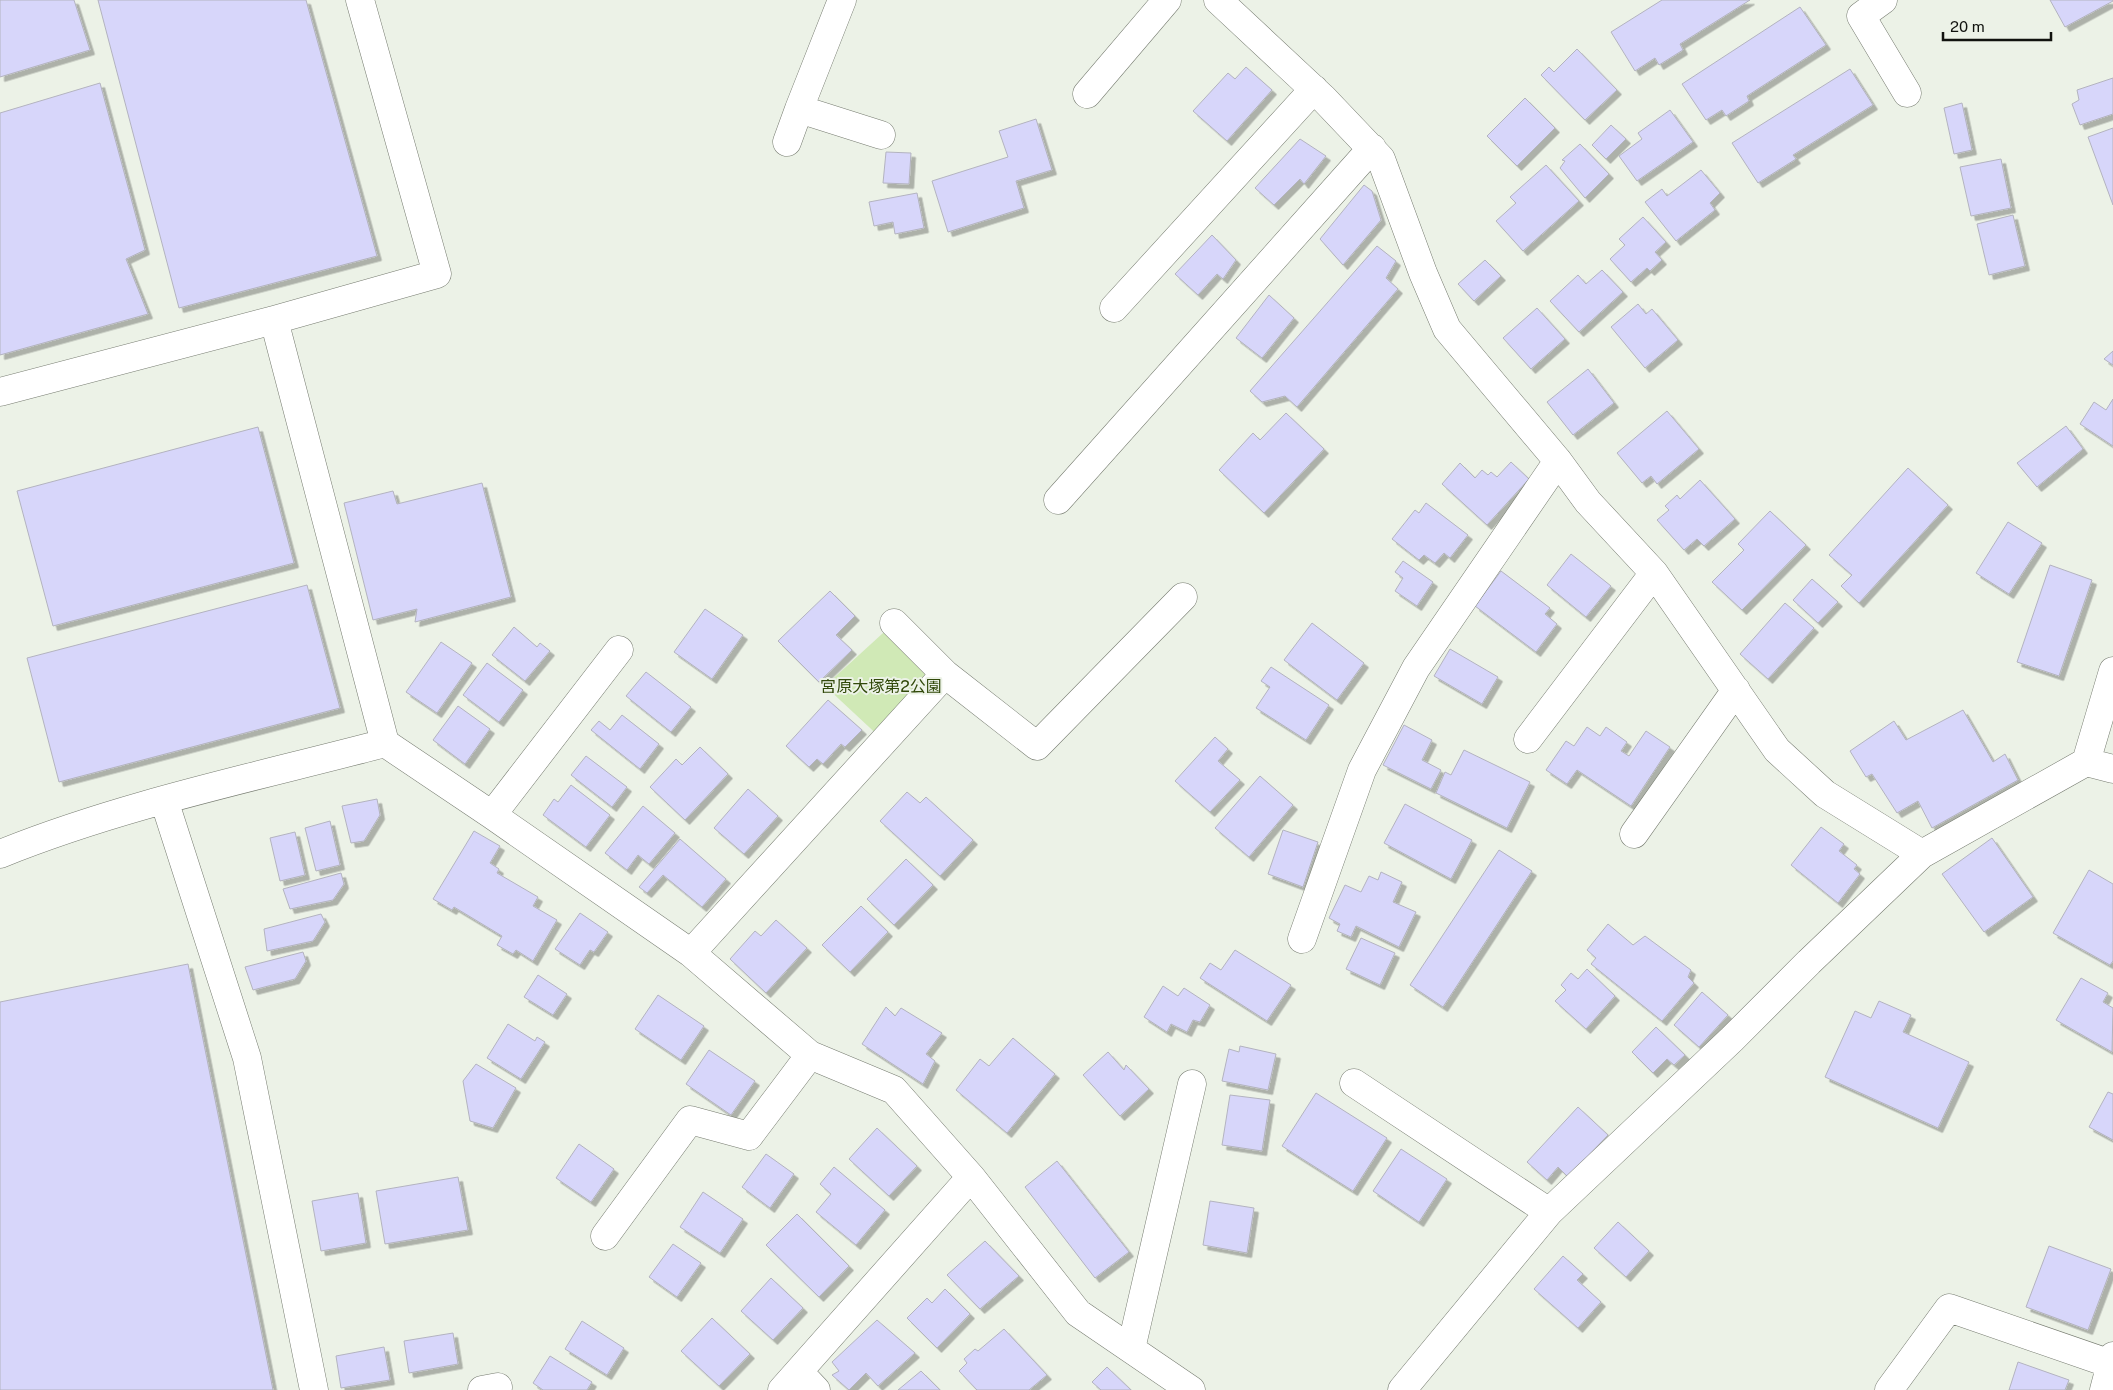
<svg xmlns="http://www.w3.org/2000/svg" width="2113" height="1390" viewBox="0 0 2113 1390" font-family="'Public Sans','Noto Sans JP',sans-serif">
<defs>
<filter id="shadow"><feDropShadow dx="4.5" dy="4.5" stdDeviation="0" flood-color="#0004"/></filter>
</defs>
<rect width="100%" height="100%" fill="#ecf2e7"/>
<path fill="#d0e9b6" d="M894,623l51,51 -61,67 -59,-55z"/>
<path fill="#d7d6fa" stroke="#b3b3bf" filter="url(#shadow)" d="M0,0h74l16,50 -90,27z
M98,0h208l71,256 -198,52z
M1662,0h88l-70,44 3,6 -24,15 -4,-7 -20,13 -24,-39z
M2050,0h63v1l-48,26z
M1800,7l26,38 -79,51 2,5 -23,15 -4,-6 -16,10 -24,-36z
M1577,49l40,41 -32,30 -44,-45 8,-8 5,5z
M1246,67l26,23 -45,51 -34,-30 35,-38 7,6z
M1850,69l23,36 -80,50 3,4 -38,24 -26,-40z
M2113,78v36l-33,11 -8,-21 7,-4 -2,-10z
M100,83l45,167 -19,9 22,55 -148,41v-242z
M1525,98l30,30 -38,38 -30,-30z
M1962,103l10,47 -18,4 -10,-46z
M1670,110l23,32 -56,39 -18,-25 23,-17 -4,-6z
M1036,119l16,51 -36,11 8,27 -76,24 -16,-51 76,-24 -9,-26z
M1611,125l15,14 -20,20 -14,-14z
M2113,128v77l-25,-68z
M1300,139l26,17 -22,28 -4,-5 -26,26 -19,-17z
M1580,144l29,30 -24,24 -25,-30 5,-7 -3,-1z
M886,152l25,1 -2,31 -26,-1z
M2001,159l10,49 -40,8 -11,-49z
M1546,165l33,36 -56,50 -27,-30 20,-18 -6,-6z
M1701,170l19,23 -10,10 5,7 -39,31 -31,-39 17,-13 5,7z
M1364,185l8,6 9,29 -38,45 -23,-26z
M917,193l7,35 -29,6 -2,-12 -19,4 -5,-24z
M2013,215l12,51 -36,9 -12,-51z
M1643,217l23,25 -11,10 7,8 -12,11 -3,-3 -16,14 -21,-23 15,-14 -6,-6z
M1212,235l24,25 -13,19 -6,-5 -19,21 -23,-21z
M1377,246l19,15 -10,17 12,11 -101,118 -12,-11 -23,6 -12,-11z
M1485,260l16,16 -27,25 -16,-17z
M1602,270l21,22 -44,40 -29,-31 28,-26 8,9z
M1269,295l25,23 -32,40 -26,-20z
M1638,304l8,10 6,-5 26,31 -33,28 -34,-41z
M1537,308l28,31 -34,30 -28,-31z
M2113,351v14l-9,-6z
M1588,369l26,34 -41,32 -26,-33z
M2113,399v47l-33,-22 14,-22 12,8z
M1667,411l32,38 -42,35 -6,-8 -9,7 -25,-30z
M1286,413l38,36 -60,64 -45,-43 34,-37 7,7z
M2066,426l17,23 -46,38 -20,-24z
M258,427l36,136 -241,63 -36,-135z
M1511,462l18,17 -42,46 -45,-41 18,-21 15,15 7,-8 6,5 3,-3 6,5z
M1908,468l40,37 -89,98 -18,-17 11,-11 -23,-20z
M1700,480l35,39 -31,27 -7,-7 -13,11 -27,-30 12,-10 -4,-4 12,-11 3,4z
M482,483l29,114 -96,25 2,-13 -44,11 -29,-117 49,-12 4,13z
M1426,503l42,32 -18,23 -6,-5 -9,10 -11,-8 -5,5 -27,-21 23,-29 4,3z
M1770,511l36,34 -64,65 -30,-28 32,-32 -6,-6z
M2008,522l34,21 -33,51 -33,-21z
M1571,554l40,32 -25,31 -39,-32z
M1403,561l30,21 -16,24 -22,-15 8,-13 -8,-6z
M2050,565l42,15 -33,96 -42,-14z
M1501,571l49,37 -5,6 12,10 -21,28 -61,-46z
M1812,579l26,23 -20,21 -25,-23z
M307,585l33,123 -281,74 -32,-124z
M830,591l25,25 -19,19 16,15 -33,32 -41,-41z
M1785,603l29,25 -46,51 -28,-25z
M705,609l38,26 -31,44 -38,-27z
M1312,623l52,40 -27,37 -53,-40z
M514,627l23,20 3,-4 10,8 -25,30 -33,-26z
M441,642l31,21 -35,50 -31,-21z
M1450,649l48,28 -16,27 -48,-28z
M487,663l36,27 -24,32 -36,-27z
M1271,667l58,38 -23,35 -50,-32 14,-21 -9,-6z
M646,672l45,35 -20,25 -45,-36z
M828,700l34,30 -17,17 -4,-3 -18,20 -6,-5 -8,8 -23,-21z
M458,706l32,23 -25,35 -32,-24z
M1963,710l30,52 12,-8 13,26 -86,48 -14,-27 -21,12 -25,-39 -6,3 -16,-26 44,-30 12,19z
M622,715l37,29 -19,25 -49,-39 8,-9 11,9z
M1404,725l28,15 -10,20 19,10 -10,19 -48,-24z
M1587,727l13,9 6,-9 21,15 -6,9 8,5 17,-25 24,16 -39,59 -54,-36 -10,14 -21,-14 20,-29 8,5z
M1215,737l13,12 -10,12 22,19 -30,32 -35,-31z
M700,747l28,27 -43,46 -35,-33 26,-28 6,6z
M1464,750l66,32 -23,46 -71,-35 9,-21 6,3z
M586,756l41,31 -15,20 -41,-32z
M1260,776l33,29 -44,52 -34,-29z
M571,785l39,30 -24,32 -43,-32 11,-16 4,3z
M748,789l30,27 -34,38 -30,-26z
M907,792l13,11 6,-6 47,43 -33,36 -60,-55z
M377,799l3,16 -16,26 -13,2 -9,-37z
M1405,804l67,36 -21,39 -67,-36z
M643,806l32,27 -26,31 -11,-9 -11,15 -22,-17z
M330,821l10,44 -24,6 -11,-43z
M1821,827l23,17 -5,7 18,14 -3,4 6,5 -22,29 -47,-38z
M1283,830l35,12 -15,45 -35,-13z
M474,831l26,15 -10,17 9,6 -2,4 41,24 -5,9 24,14 -24,41 -17,-11 -3,4 -16,-9 5,-9 -48,-29 -2,3 -19,-11z
M295,832l10,43 -25,6 -10,-43z
M1992,838l41,59 -49,35 -42,-58z
M680,839l46,40 -24,28 -39,-32 -16,18 -8,-6z
M1499,850l33,21 -89,136 -33,-22z
M906,859l27,26 -39,40 -27,-26z
M2089,870l24,14v77l-3,4 -57,-32z
M1381,872l21,10 -9,20 23,10 -17,35 -43,-21 -5,11 -14,-6 3,-7 -11,-6 16,-33 16,7 8,-16 9,4z
M341,873l3,11 -11,16 -43,9 -7,-20z
M861,906l27,26 -38,40 -28,-27z
M580,913l28,19 -14,20 -4,-2 -10,15 -25,-16z
M321,914l4,8 -12,19 -46,10 -3,-22z
M776,920l31,28 -41,45 -36,-34 25,-28 6,5z
M1608,924l25,21 12,-9 46,34 -3,7 6,6 -32,38 -71,-57 5,-6 -9,-8z
M1361,938l34,15 -15,32 -34,-16z
M1235,950l56,35 -24,36 -67,-43 10,-15 11,7z
M303,952l3,9 -11,18 -42,11 -8,-23z
M188,964l85,426h-273v-388z
M1587,969l28,27 -29,33 -31,-28 11,-11 -5,-5 10,-12 7,6z
M538,975l29,19 -14,21 -29,-18z
M2081,978l27,15 -5,9 10,6 -1,44 -56,-32z
M1163,986l15,10 6,-8 26,17 -10,17 -7,-2 -6,12 -16,-8 -4,8 -23,-15z
M1702,992l26,23 -29,32 -25,-22z
M658,995l46,31 -23,34 -46,-31z
M1879,1001l32,14 -8,17 66,30 -31,66 -113,-51 30,-66 16,7z
M886,1007l9,9 6,-8 41,25 -16,21 9,7 -12,23 -61,-40z
M508,1024l27,17 2,-4 8,5 -24,37 -34,-21z
M1656,1027l29,28 -11,10 -7,-6 -14,14 -21,-21z
M1013,1038l42,36 -48,59 -51,-43 24,-31 9,7z
M1240,1046l36,8 -8,36 -46,-9 7,-32 10,3z
M709,1050l46,31 -24,34 -45,-31z
M1108,1052l16,18 2,-5 23,24 -29,27 -37,-41z
M476,1064l40,24 -23,40 -23,-7 -7,-40z
M2108,1092l5,2v46l-24,-13z
M1316,1093l71,45 -34,53 -71,-45z
M1230,1095l40,5 -8,51 -40,-6z
M1578,1107l30,28 -40,42 -10,-10 -11,13 -20,-18z
M877,1128l40,38 -28,30 -40,-37z
M579,1144l35,25 -23,33 -35,-24z
M1401,1149l46,30 -28,43 -46,-31z
M766,1154l28,20 -24,34 -28,-21z
M1057,1161l72,91 -34,26 -70,-91z
M834,1167l51,43 -29,35 -40,-33 15,-18 -11,-10z
M458,1177l10,53 -83,14 -9,-53z
M703,1192l40,27 -23,34 -40,-26z
M358,1193l8,50 -45,8 -9,-50z
M1210,1201l44,7 -7,45 -44,-8z
M797,1214l52,52 -30,31 -53,-52z
M1618,1222l31,29 -23,26 -32,-29z
M985,1241l34,35 -39,33 -33,-34z
M673,1244l28,19 -24,34 -28,-20z
M2049,1246l62,23 -23,61 -62,-23z
M1563,1256l20,18 -6,6 24,22 -23,26 -44,-39z
M771,1278l32,30 -30,32 -32,-29z
M945,1289l25,25 -33,34 -30,-30 20,-20 5,5z
M712,1318l38,36 -31,32 -38,-35z
M877,1320l38,33 -37,33 -12,-13 -17,17 -17,-15 7,-4 -7,-9z
M582,1321l42,27 -17,27 -42,-26z
M1004,1329l43,46 -18,15h-52l-18,-19 8,-8 -3,-4 11,-10 3,2z
M453,1333l5,31 -49,9 -5,-32z
M384,1347l6,33 -49,8 -5,-32z
M550,1356l42,26 -5,8h-44l-10,-7z
M2018,1362l51,18 -4,10h-56z
M1107,1367l24,23h-30l-9,-8z
M921,1371l19,19h-42z"/>
<g fill="none" stroke-linecap="round" stroke-linejoin="round">
<g stroke="#777c71" stroke-width="29">
<path id="street" d="M842,0l-43,109 82,26
M1218,0l105,98 58,61 42,114 24,56 111,132 30,41 66,71 123,177 48,44 97,60
M1883,0l-22,16 46,77
M1087,94l80,-94
M787,142l12,-33
M1114,308l200,-219
M274,320l111,423
M0,392l274,-72 163,-46 -77,-274
M1058,500l314,-352
M894,623l51,51 92,72 146,-149
M1528,739l126,-166
M2086,762l27,7
M164,800l83,258 67,332
M492,815l127,-165
M1634,834l102,-144
M0,854c124,-50 256,-77 385,-111l107,72 199,138 119,102 84,35 77,87 107,136 113,77
M1302,939l60,-169 54,-102 142,-207
M691,953l254,-279
M1354,1083l195,129
M605,1236l85,-116 59,16 61,-81
M1131,1349l61,-265
M799,1372l17,18
M482,1390l16,-3
M782,1390l189,-213
M1402,1390l147,-178 183,-173 77,-77 113,-108 164,-92 27,-91
M1889,1390l60,-82 162,56
M2104,1390l9,-34"/>
</g>
<use href="#street" stroke="#fff" stroke-width="28"/>
</g>
<g text-anchor="middle" stroke-width="4" stroke-linejoin="round" paint-order="stroke">
<g font-size="16" fill="#31490a" stroke="#ecf2e7">
<text x="881" y="692">宮原大塚第2公園</text>
</g>
</g>
<path d="M1943 32v8h108v-8" fill="none" stroke="#11130f" stroke-width="2.5"/>
<text x="1950" y="32" font-size="15" fill="#11130f" stroke="#ecf2e7" stroke-width="4" paint-order="stroke">20 m</text>
</svg>
